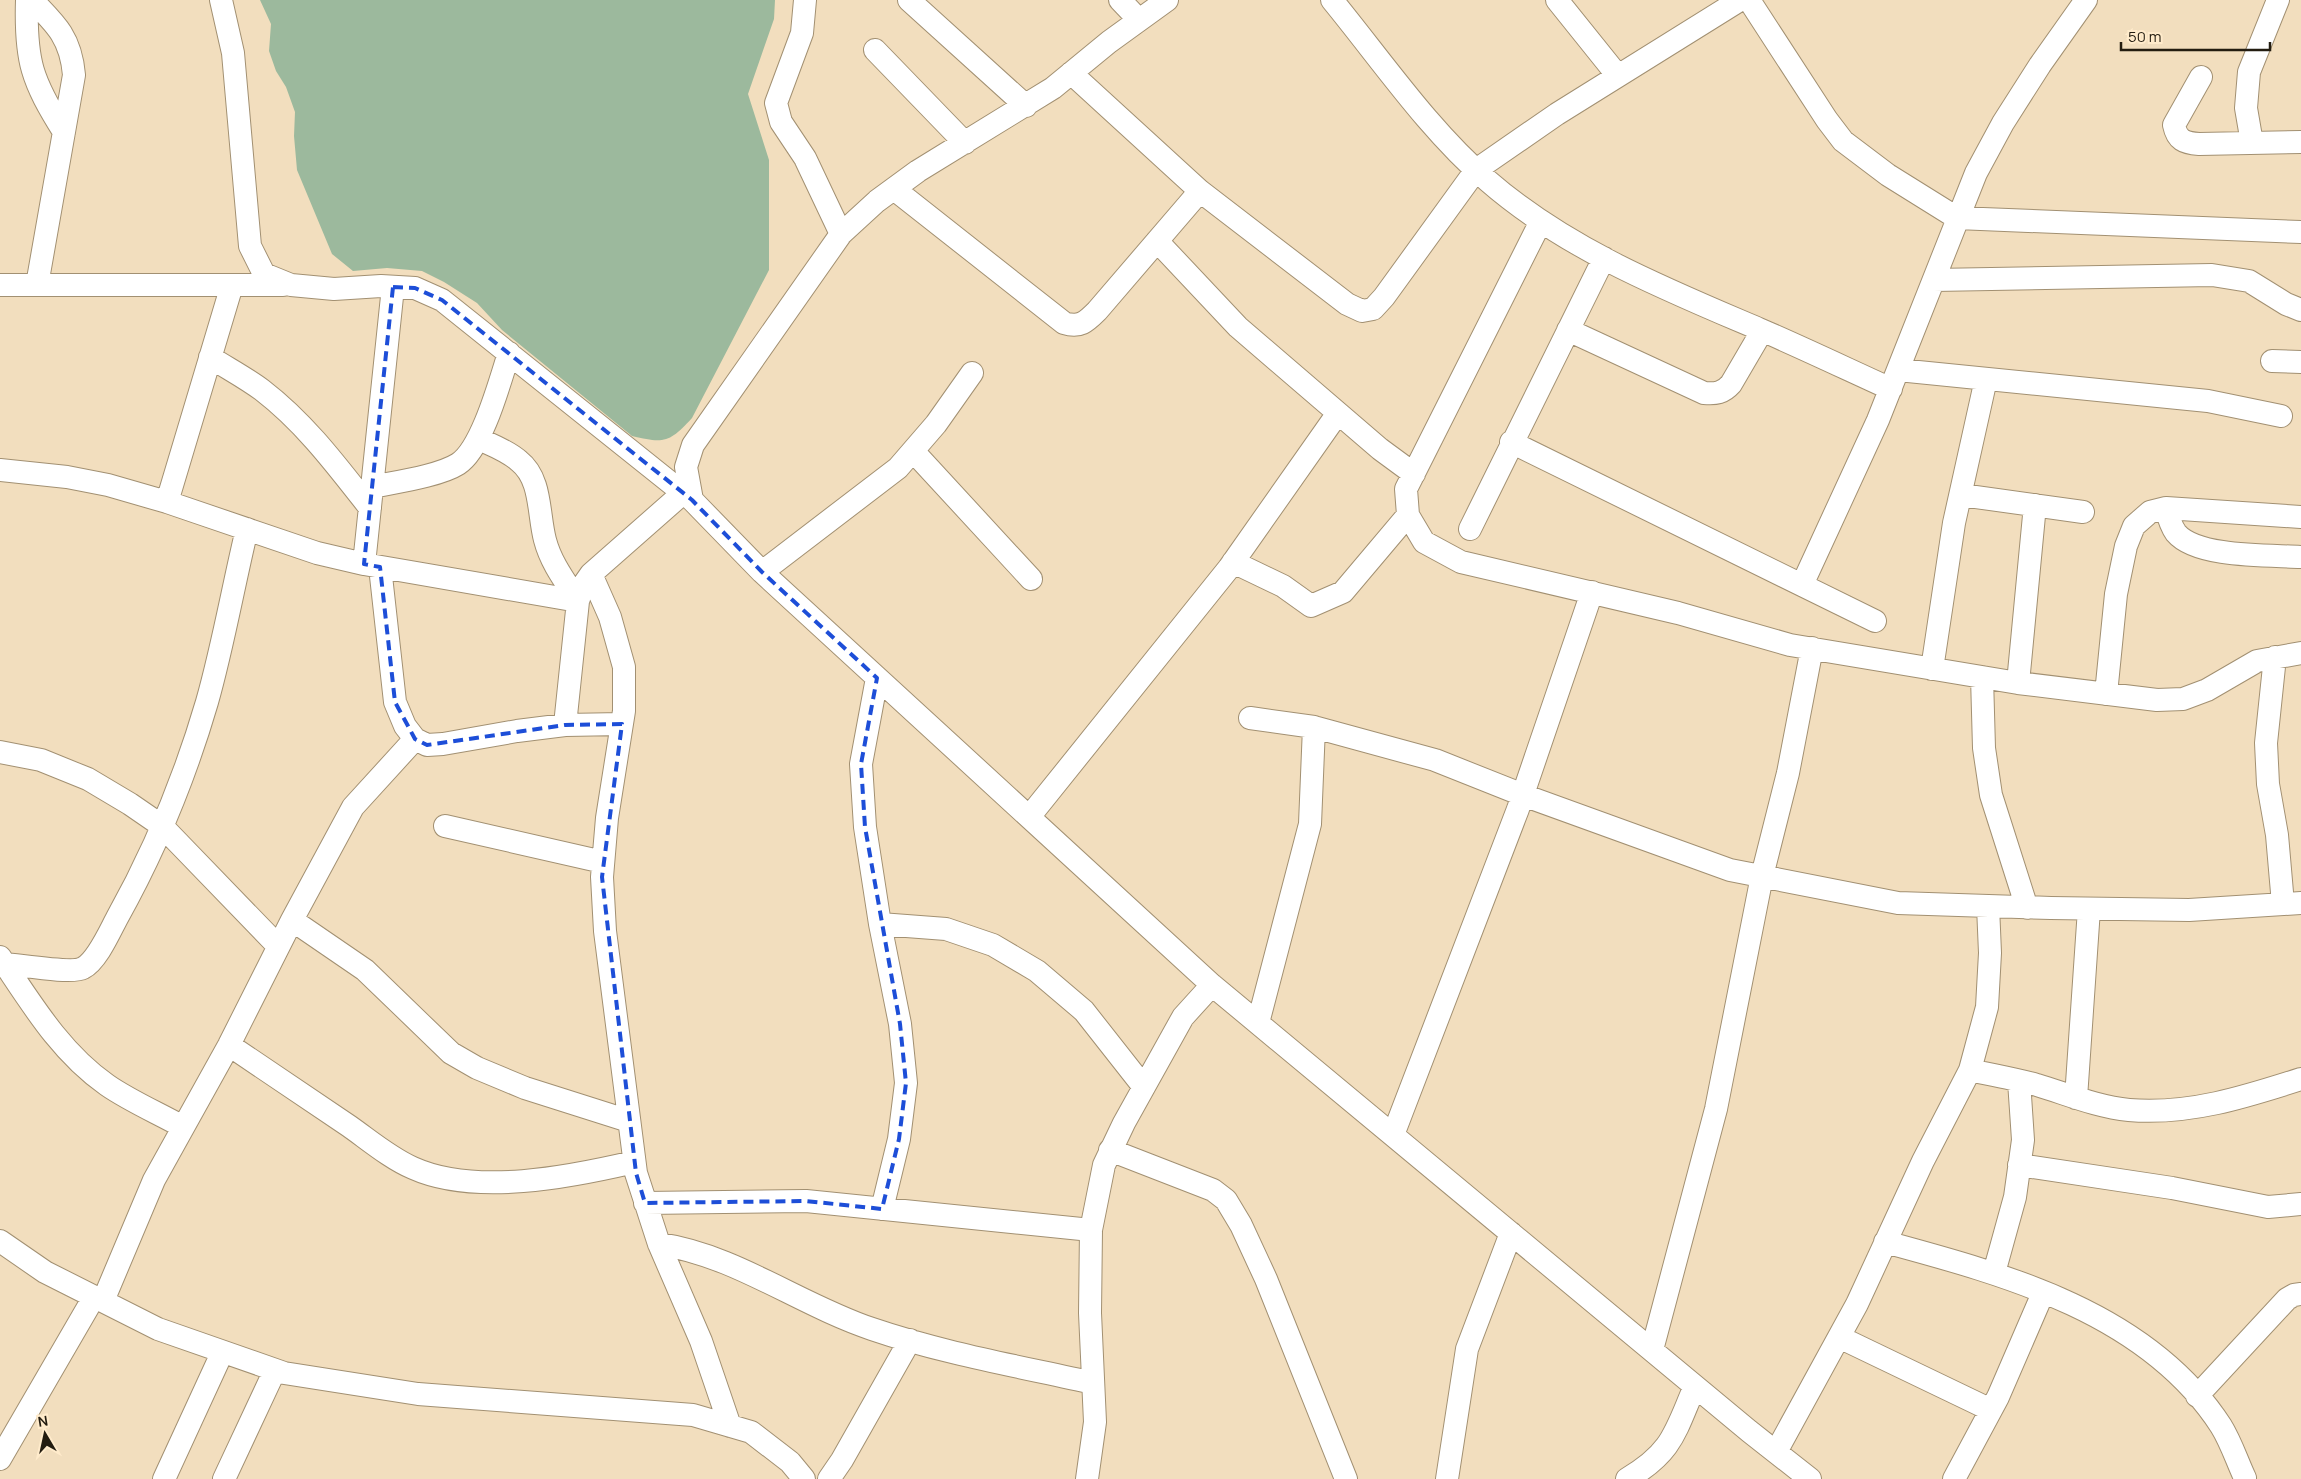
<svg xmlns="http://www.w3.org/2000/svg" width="2301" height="1479" viewBox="0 0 2301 1479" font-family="Manrope,sans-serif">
<rect width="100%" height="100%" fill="#f2debe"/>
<path fill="#9cb99d" d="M260,0h515l-1,19 -26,75 21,66v110l-77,148c-22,24 -27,26 -60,18l-130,-106 -25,-27 -33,-21 -22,-11 -35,-3 -34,3 -21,-17 -35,-84 -3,-34 1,-24 -9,-25 -10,-16 -7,-20 2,-27z"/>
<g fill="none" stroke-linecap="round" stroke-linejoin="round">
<g stroke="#a29072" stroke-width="24">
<path id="street" d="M27,0c-2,61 5,81 37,132
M32,0c25,25 39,39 42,75l-37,210
M221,0l12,53 17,193 14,28 27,11 43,4 47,-3 34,2 27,12 250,200
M805,0l-3,33 -26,70 5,19 24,36 36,76
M909,0l117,106
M1120,0l19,20
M1167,0l-58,42 -56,46 -135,83 -41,30 -36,33 -148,211 -7,22 6,33 70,72 450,413 537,446 61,48
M1332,0c50,61 96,129 156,181 78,68 177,108 271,148 44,19 88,40 132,60
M1557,0l61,76
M1749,0l78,120 16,21 45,34 69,43 344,14
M875,50l90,93
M1071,73l129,118 147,113 15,7 11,-2 11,-12 92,-127 81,-56 183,-114
M2201,77l-27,48c3,15 10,18 25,19l102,-2
M2252,143l-6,-35 3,-36 29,-72
M894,189l170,134c16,5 22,-1 33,-12l103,-120
M1541,221l-135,268 2,26 16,27 37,20 217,51 112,32 228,38 139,17 26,-1 24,-9 50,-29 44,-8
M1157,241l81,86 142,122 34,25
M1934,280l278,-5 37,6 37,23 15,6
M0,285h283
M1568,330l136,63c12,1 19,0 27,-9l31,-53
M210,357c17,11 36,21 52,33 43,33 75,76 108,118
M2272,361l29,1
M1898,370l310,31 73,15
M479,439c13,6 29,12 40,22 23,18 19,53 26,79 6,23 20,41 33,61
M1511,442l364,179
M913,451l118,128
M0,470l67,7 41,8 59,17 150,51 47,11 214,37
M372,487c24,-5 67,-11 86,-23 24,-15 42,-83 51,-111
M1961,495l122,17
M167,502l65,-217
M2166,508c2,8 5,18 10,25 21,25 94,22 125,24
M1470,529l134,-271
M1233,562l50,24 28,20 32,-14 65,-77
M364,564l29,-277
M380,567l15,135 10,24 10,13 12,6 16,-1 74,-13 48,-6 57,-1
M762,572l136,-104 38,-44 36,-51
M591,574l19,43 14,50v44l-17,107 -5,59 3,54 31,242 23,71 42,97 29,85
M1802,585l76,-165 98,-247 27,-50 37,-58 46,-65
M2275,657l-9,86 2,41 9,51 6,69
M1932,669l22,-146 32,-144
M1982,677l2,71 7,47 36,113
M877,678l-16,86 4,63 15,97 20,100 6,59 -7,56 -17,70
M2018,683l17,-178
M2106,694l10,-100 10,-48 8,-20 16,-14 16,-4 135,9
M1250,718l64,9 121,33 88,35 207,75 168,33 153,5 138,2 112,-7
M565,725l13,-124 6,-17 7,-10 92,-81
M0,752l41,8 47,19 42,25 32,22 116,120
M1029,817l200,-249 109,-155
M445,826l158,36
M292,920l73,50 86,83 26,15 48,20 104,33
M880,924l66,5 47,16 44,26 47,40 59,75
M0,957c31,46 60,95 107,128 23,16 51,28 76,42
M5,964c15,1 67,10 78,4 14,-7 27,-37 34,-50 38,-68 68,-141 90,-216 16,-56 26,-115 40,-173
M1258,1023l52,-199 4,-97
M229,1045c40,27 80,54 120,81 20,14 41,32 64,42 62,28 157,9 221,-6
M1970,1070c22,5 45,9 67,15 30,9 60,22 92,25 60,5 116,-13 172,-31
M2076,1098l13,-189
M1393,1135l125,-326 74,-217
M1110,1150l103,40 13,10 15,25 25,54 80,200
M2019,1165l153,23 96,19 33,-3
M645,1203l161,-2 285,29
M0,1241l45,31 113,57 126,44 134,21 275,21 58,17 39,30 14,17
M1885,1242c122,33 263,71 336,184 10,16 16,35 24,52
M659,1244c76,11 141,61 213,85 70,24 150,38 221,54
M1994,1273l21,-76 8,-57 -4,-59
M103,1301l51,-121 75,-135 63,-125 61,-113 62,-68
M1839,1337l152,73
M1652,1350l64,-241 46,-233 26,-103 24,-125
M2197,1396l90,-97 7,-4 7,-1
M1776,1452l81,-148 66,-143 47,-91 17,-63 3,-54 -2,-47
M0,1459l94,-162
M164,1479l58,-126
M224,1479l51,-109
M829,1479l13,-19 68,-120
M1087,1479l8,-57 -5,-109 1,-83 13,-65 20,-42 59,-106 29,-32
M1447,1479l20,-130 44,-116
M1627,1479c46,-27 48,-47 68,-93
M1954,1479l44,-82 45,-104"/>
</g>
<use href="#street" stroke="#fff" stroke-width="22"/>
</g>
<path fill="none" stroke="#1d4ed8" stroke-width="4" stroke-dasharray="10 6" stroke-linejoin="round" d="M393,287l22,1 27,12 250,200 70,72 115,106 -16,86 4,63 35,197 6,59 -7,56 -17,70 -76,-8 -161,2 -9,-30 -34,-296 20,-153 -57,1 -138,20 -12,-6 -20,-37 -15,-135 -16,-3z"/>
<g transform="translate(45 1434) rotate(351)" stroke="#ffebcb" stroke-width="4" paint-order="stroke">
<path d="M0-4L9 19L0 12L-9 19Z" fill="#231c10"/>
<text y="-8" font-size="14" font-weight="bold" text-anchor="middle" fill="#231c10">N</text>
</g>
<path d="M2121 42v8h149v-8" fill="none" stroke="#231c10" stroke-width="2.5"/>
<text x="2128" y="42" font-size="15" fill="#231c10" stroke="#ffebcb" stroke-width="4" paint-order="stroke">50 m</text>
</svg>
